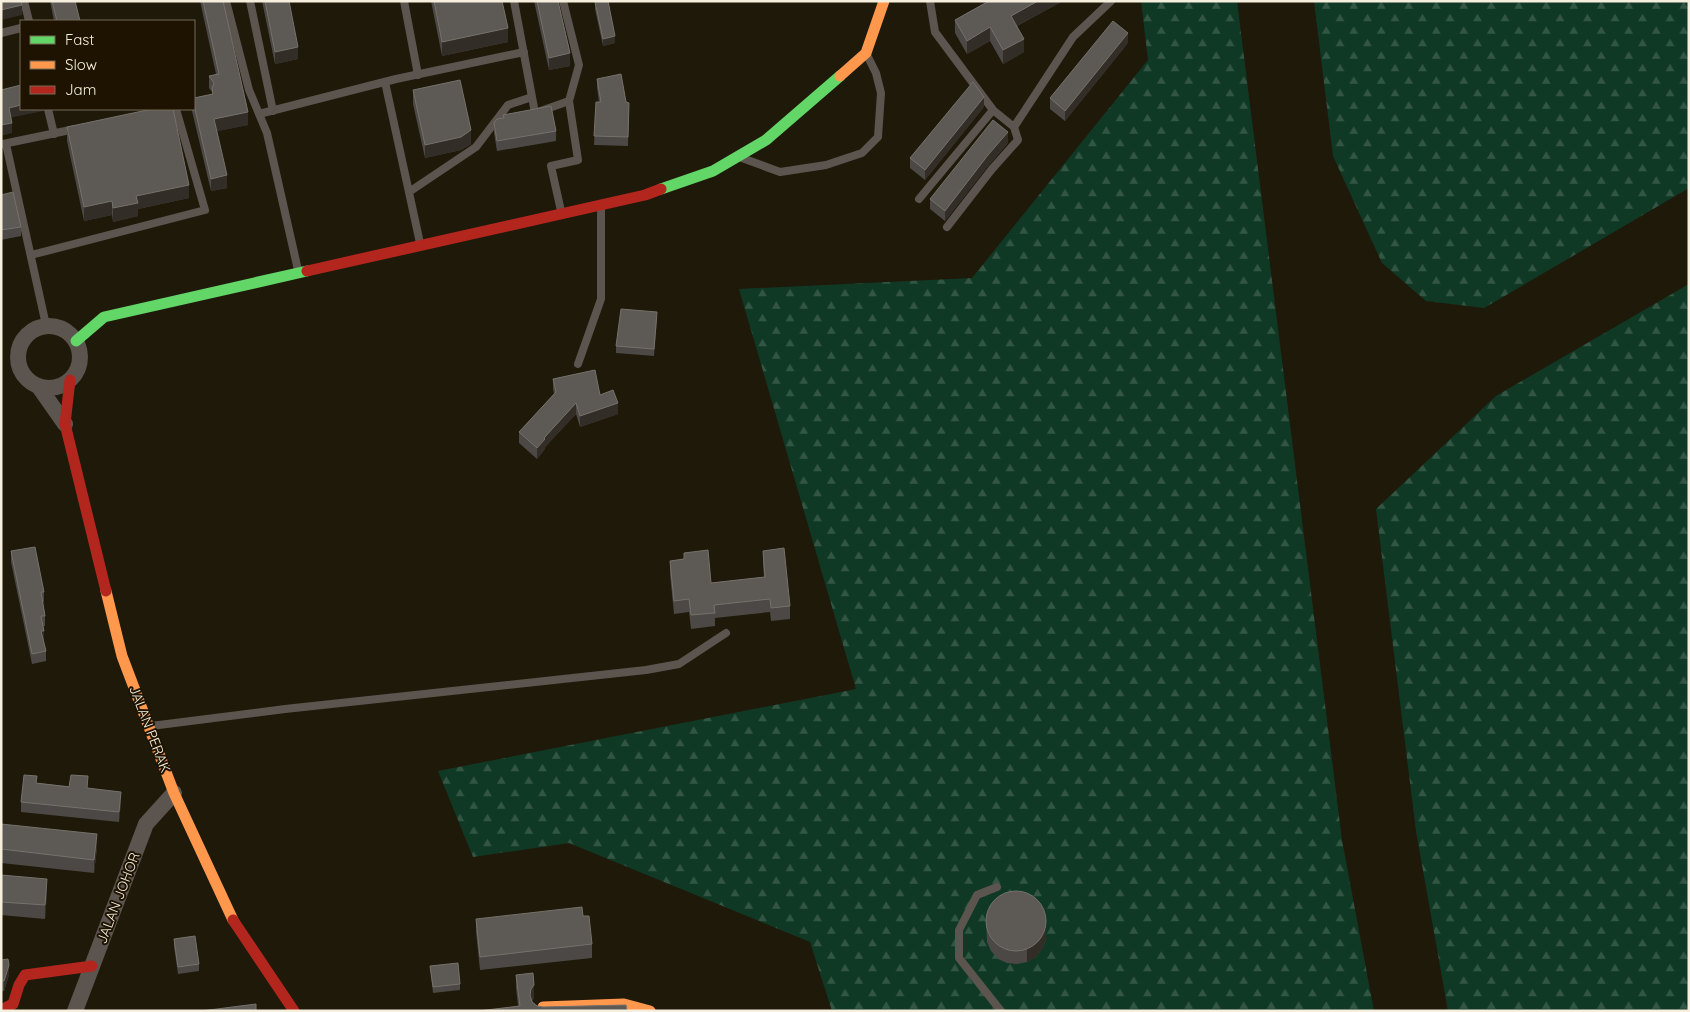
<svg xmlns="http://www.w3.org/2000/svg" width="1690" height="1012" viewBox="0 0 1690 1012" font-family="Quicksand,sans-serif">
<defs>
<pattern id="forest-firs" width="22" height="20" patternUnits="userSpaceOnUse" patternTransform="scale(1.25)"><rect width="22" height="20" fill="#0f3925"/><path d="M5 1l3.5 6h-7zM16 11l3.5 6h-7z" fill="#335644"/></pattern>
</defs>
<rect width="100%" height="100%" fill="#1f190a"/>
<path fill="url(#forest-firs)" d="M1141,1h96l105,839 32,171h-542l-22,-69 -241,-99 -96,14 -35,-86 418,-82 -117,-400 233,-11 176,-218z
M1314,1h375v187l-205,120 -58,-7 -44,-38 -49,-107z
M1689,284v727h-241l-32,-180 -40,-322 120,-113z"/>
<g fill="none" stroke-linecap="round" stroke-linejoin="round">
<path stroke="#5c544f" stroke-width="8" d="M24,1l5,20
M226,1l23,89 18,43 31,137
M250,1l23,110
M404,1l14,74
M514,1l21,112 34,-12 9,59 -27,6 10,45
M563,1l16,64 -10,36
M930,1l5,31 58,78 21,17 59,-90 38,-36
M1,33l20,-5
M385,82l35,161
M48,109l6,25
M259,114l137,-35 128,-27
M3,144l72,-15
M6,144l40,181
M742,158l38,14 46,-7 36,-12 16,-16 3,-44 -5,-20 -9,-18
M409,192l67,-45 32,-42 24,-8
M919,199l74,-89
M947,227l45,-58 26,-29 -4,-13
M31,255l174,-45 -29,-101
M578,364l23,-65v-91
M151,726l134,-17 361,-39 33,-6 47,-31
M997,887l-20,8 -18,35v28l42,53"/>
<path stroke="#5c544f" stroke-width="16" d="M18 357a31 31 0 1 1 62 0a31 31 0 1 1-62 0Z
M39,387l26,37
M75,1011l71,-187 28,-31"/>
<path stroke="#63d668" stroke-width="11" d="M661,189l52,-18 53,-31 74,-64
M76,341l28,-24 203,-46"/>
<path stroke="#ff974d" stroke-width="11" d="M840,76l26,-23 18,-52
M106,591l16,65 52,137 59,127
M543,1007l81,-3 26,7"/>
<path stroke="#b3261e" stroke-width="11" d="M307,271l338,-76 16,-6
M70,380l-5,44 41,167
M233,920l61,91
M1,1010l12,-6 6,-19 6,-10 67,-9"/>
</g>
<path fill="#4b4845" d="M50,1h25l5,20h-26z
M200,1h23l25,124 -31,6 10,57 -16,3 -19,-80v-2h2v-11l18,-4v-2l-3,-4v-12l7,-2z
M262,1h27l9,58 -23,5z
M431,1h71l6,41 -66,14z
M534,1h24l12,65 -21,4z
M989,1h74l-46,25 7,26 -21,12 -13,-23 -23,13 -12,-21v-13z
M595,2l20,41 -12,3 -8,-37z
M1128,43l-63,78 -15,-12v-11z
M597,79l29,23 3,1 -1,43 -34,-1 2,-43h3l-2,-14z
M413,90l58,54 -10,6 -36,8 -12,-54z
M984,107l-59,73 -15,-12v-10z
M503,115l53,16v10l-59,10 -3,-18v-10l9,-5z
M67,127l122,71 -51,11v7l-25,6 -1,-7 -28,6 -17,-80z
M1008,143l-20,23 -43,55 -15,-12v-10z
M1,195l20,32v9l-20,4z
M657,319l-3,37 -38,-3v-7z
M553,379l47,16 18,19 -38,13 -4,-13 -31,33v2l-8,10 -18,-16v-11l35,-38 -1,-5z
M11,551l33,41v10h-1l2,14v10h-2l1,15h-1l3,10v10l-14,3 -21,-102z
M763,551l27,55v13l-19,2 -1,-9 -55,6v8l-24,3 -2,-17 -15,2 -4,-40v-13l14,-2v-6l27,30 53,-6 -1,-13z
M37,783l51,5 33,14 -2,20 -98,-10v-10z
M1,824l96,24 -3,25 -93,-10z
M1,875l46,17 -2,27 -44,-4z
M583,916l9,28v14l-112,12 -4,-38v-13z
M986,919l60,21 -4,9 -6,8 -9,5 -10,2 -10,-1 -9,-4 -7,-8 -4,-9z
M174,939l25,25v7l-21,3 -4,-28z
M1,960l8,15 -5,16h-3z
M430,966l30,18v6l-27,3z
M533,973l1,12v13l-2,3 5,5 6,1 83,-2 1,6h-149l40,-5 -2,-18v-13z"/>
<path fill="#322d27" d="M1038,1h25l-52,28v-13z
M22,5v10l-21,5v-10z
M990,27v14l-23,13v-13z
M508,28v14l-66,14v-14z
M1128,33v10l-63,78v-10z
M615,36v7l-12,3v-7z
M1024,39v13l-21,12v-14z
M298,47v12l-23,5v-12z
M570,53v13l-21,4v-12z
M984,97v10l-59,73v-10z
M21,105v4h22v2l-34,7v-10z
M248,112v13l-34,7v-13z
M12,123v10l-11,3v-11z
M471,130v14l-10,6 -36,8v-13z
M1008,132v11l-20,23 -43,55v-10l43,-56z
M227,175v13l-16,3v-12z
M189,185v13l-51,11v7l-25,6v-14l23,-12z
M112,201v14l-28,6v-14z
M576,403v11l-31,33v2l-8,10v-11l7,-10z
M618,403v11l-38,13v-11z
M41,631h3v10l-3,1z
M121,792v10l-2,20v-10z
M97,834v14l-3,25v-13z
M47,879v13l-2,27v-14z
M1046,917v23l-4,9 -6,8 -9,5v-13z
M9,965v10l-5,16v-10z
M534,985v13l-3,3 -1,-6 1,-6z"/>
<path fill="#5d5a56" stroke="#75716b" d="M1,1h20l1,4 -21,5z
M52,1h23l5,20h-23z
M203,1h20l25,111 -34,7 13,56 -16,4 -17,-74v-7l19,-4 -1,-6 2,-5 -5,-7 10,-2z
M265,1h24l9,46 -23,5z
M434,1h68l6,27 -66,14z
M537,1h21l12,52 -21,5z
M601,1h7l7,35 -12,3 -8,-37z
M989,1h49l-27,15 13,23 -21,11 -13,-23 -23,14 -12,-21z
M1113,21l15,12 -63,78 -15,-13z
M621,74l5,28 3,1 -1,34 -34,-1 2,-34h5l-4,-23z
M460,80l11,50 -10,7 -36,8 -12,-55z
M973,82l11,15 -59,73 -15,-12z
M21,85v20l-12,3 3,15 -11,2v-35z
M551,106l5,25 -59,10 -3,-18 3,-4 7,-1 -1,-3z
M152,109h21l16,76 -53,11 2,7 -25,5 -1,-7 -28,6 -17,-80z
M993,120l15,12 -20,23 -43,56 -15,-12z
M13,192l8,35 -20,3v-35z
M621,309l36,3 -3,37 -38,-3z
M595,370l5,25 13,-5 5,13 -38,13 -4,-13 -32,35 1,1 -8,9 -18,-16 37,-40 -3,-13z
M35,547l9,45h-3l4,24h-4l3,15h-3l5,20 -14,3 -21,-103z
M784,548l6,58 -19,2 -1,-9 -56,6 1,8 -24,2 -2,-16 -15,2 -4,-40 14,-2v-6l24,-3 3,33 54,-6 -2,-26z
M24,775l13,1 -1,7 33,4 2,-12 17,1 -1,12 34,4 -2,20 -98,-10z
M1,824l96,10 -3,26 -93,-11z
M1,875l46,4 -2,26 -44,-3z
M986 921a30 30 0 1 1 60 0a30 30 0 1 1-60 0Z
M582,907l1,9h6l3,28 -112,13 -4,-38z
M195,936l4,28 -21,3 -4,-28z
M8,959l1,6 -5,16h-3v-21z
M458,963l2,21 -27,3 -3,-21z
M533,973l1,12 -3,4 -1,6 2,7 5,4 6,1 83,-2 1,6h-149l42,-5 -4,-31z
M256,1004v7h-55z"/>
<g text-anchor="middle" stroke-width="4" stroke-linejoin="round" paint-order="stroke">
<g font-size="14" fill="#f6efde" stroke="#1e1300">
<text transform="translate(150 729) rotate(69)" y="5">JALAN PERAK</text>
<text transform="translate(118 898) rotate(-69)" y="5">JALAN JOHOR</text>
</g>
</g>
<rect width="1690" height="1012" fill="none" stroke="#f6efde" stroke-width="5"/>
<rect x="20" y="20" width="175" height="90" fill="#1e1300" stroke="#746b59"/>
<rect x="30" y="36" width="25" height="8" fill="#63d668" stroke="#746b59"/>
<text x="65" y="45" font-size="15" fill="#f6efde">Fast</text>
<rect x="30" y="61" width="25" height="8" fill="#ff974d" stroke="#746b59"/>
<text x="65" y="70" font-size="15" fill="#f6efde">Slow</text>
<rect x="30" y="86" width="25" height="8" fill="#b3261e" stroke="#746b59"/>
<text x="65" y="95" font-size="15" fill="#f6efde">Jam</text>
</svg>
